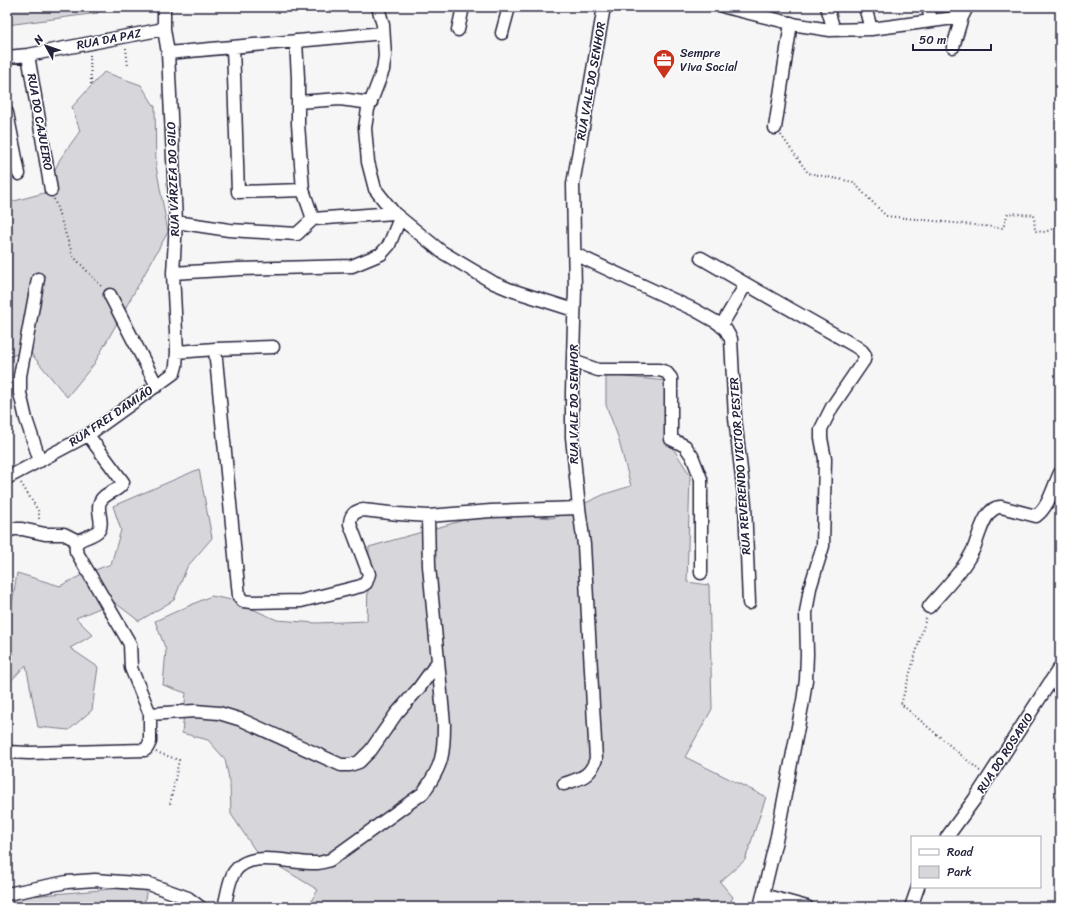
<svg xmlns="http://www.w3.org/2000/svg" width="1067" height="914" viewBox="0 0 1067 914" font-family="Sriracha,sans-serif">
<rect width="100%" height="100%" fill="#f6f6f7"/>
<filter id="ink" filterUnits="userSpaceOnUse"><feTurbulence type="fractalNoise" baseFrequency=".025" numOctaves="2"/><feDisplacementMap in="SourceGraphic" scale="8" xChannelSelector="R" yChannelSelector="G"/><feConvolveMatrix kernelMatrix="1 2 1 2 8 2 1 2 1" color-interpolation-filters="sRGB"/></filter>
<g filter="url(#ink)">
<path fill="#d7d7db" stroke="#7c7c8b" d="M7,7h91v6l-91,12z
M104,72l37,13 14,22 1,59 12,66 -74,132 -27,33 -38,-46 -22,6v-154l37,-10 16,-34 20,-28 -8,-24z
M606,375l61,6 2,61 21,33 -3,107 22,3 3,124 -27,48 81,40 -21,63 -25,22 13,15 -5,10h-421l11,-17 -61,-37 -26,-39 -1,-30 -5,-25 -17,-19 -26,-7 4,-40 -23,-8 3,-35 -11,-29 56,-25 21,4 45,20 39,3 51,-2 2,-74 120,-34 64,5 52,-24 26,-8 -14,-52 -11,-29z
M199,469l13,69 -25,29 -13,33 -35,21 -25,-19 -38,16 17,17 -23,13 28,19 -6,43 -23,20 -31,-3 -12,-62 -19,20v-74l4,-1 6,-37 43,13 22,-11 29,-11 10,-34 -8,-24z
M147,886l-3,21h-137v-9z"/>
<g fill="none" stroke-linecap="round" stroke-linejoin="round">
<g stroke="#22223b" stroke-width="15">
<path id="minor" d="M378,7l5,18 2,31 -2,14 -15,39 -3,19 3,34 7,27 19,24 48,39 52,31 17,7 63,20
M725,7l73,18 32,5 41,-1 91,-12
M827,7l7,23
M865,7l6,22
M928,7l3,13
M458,30l5,-23
M502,33l7,-26
M296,41l2,37v46l5,66 10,29
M233,47l5,145 65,-2
M953,47l9,-30 5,-10
M168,53l215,-20
M28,55l23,135
M7,57l21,-2 136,-26
M298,102l42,-3 31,4
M7,113l12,61
M775,128l16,-105
M176,222l53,8 68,4 16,-15 81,-6
M575,254l120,56 23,13 8,7 5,9 4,79 10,86 4,99
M701,258l45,26 109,62 7,5 3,4 -1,5 -32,47 -11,22v9l4,21 -2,87 -13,42 -4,25 1,41 -1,26 -3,21 -26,135 -17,71
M173,273l65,-4 114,-3 29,-12 8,-9 11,-27
M38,279l-18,97v17l6,26 14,42
M110,295l47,91
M721,326l25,-42
M215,349l58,-2
M177,352l38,-3 24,247 4,5 9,1 49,-1 60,-15 5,-3 3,-9 -19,-50c0,-9 5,-13 13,-14l36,4 29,2 63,-5 88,-3
M573,361l25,9h61l7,2 5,6v61l14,7 7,10 9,23v94
M7,478l81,-43 86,-62 2,-7 1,-14 -4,-79 3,-51 -8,-169 -4,-24v-22
M7,532l6,-3h9l23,5h19l14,7
M929,607c15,-18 35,-37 45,-59 5,-12 11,-42 27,-41l35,9c13,-9 17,-29 24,-43
M150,714l45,-3 24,2 23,7 99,45h9l9,-3 12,-12 25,-36 23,-26 18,-25
M7,752l22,1 116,-3 2,-2 3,-6v-28l-19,-46 -1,-24 -54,-93c-3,-15 16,-12 23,-21 5,-8 -3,-20 1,-28 4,-10 19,-10 23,-20l-35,-47
M564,784c17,-6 26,-7 32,-25l-12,-214 -5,-37 -7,-71v-45l3,-103 -2,-105 31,-177
M947,837l27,-37 86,-133
M7,894l60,-12 28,-2 54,4 39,14 12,9
M763,895l44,12
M224,907c3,-10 4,-23 9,-33 15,-27 61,-9 85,-11 4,0 8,-2 12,-3l93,-67c7,-10 15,-22 18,-34 3,-11 3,-24 3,-35l-15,-158 -1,-50
M911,907l7,-20"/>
</g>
<path stroke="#22223b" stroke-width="2" stroke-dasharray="1 3" stroke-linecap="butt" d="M126,48l2,19
M90,55l1,30
M781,135l27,38 45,9 33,34 117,12 5,-15 26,2 1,16 10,1 15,-6
M54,199l19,57 30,32
M21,483l18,29v9
M926,618l-25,86 79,67
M156,752l23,8 -9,44"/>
<use href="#minor" stroke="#fff" stroke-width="12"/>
</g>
</g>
<defs>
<g id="office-pin" transform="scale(1.15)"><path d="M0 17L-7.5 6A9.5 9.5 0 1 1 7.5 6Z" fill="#c8321e" stroke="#fff"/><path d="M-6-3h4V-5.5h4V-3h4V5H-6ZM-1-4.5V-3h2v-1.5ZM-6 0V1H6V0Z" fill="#fff"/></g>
</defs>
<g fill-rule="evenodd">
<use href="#office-pin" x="664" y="60"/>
</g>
<g text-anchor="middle" stroke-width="3" stroke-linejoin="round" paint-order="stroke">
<g font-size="12" fill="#22223b" stroke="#fff">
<text transform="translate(109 39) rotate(-11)" y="4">RUA DA PAZ</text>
<text transform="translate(591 81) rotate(-80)" y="4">RUA VALE DO SENHOR</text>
<text transform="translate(40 122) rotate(80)" y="4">RUA DO CAJUEIRO</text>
<text transform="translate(173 179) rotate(-92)" y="4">RUA VÁRZEA DO GILO</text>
<text transform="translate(574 404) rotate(-90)" y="4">RUA VALE DO SENHOR</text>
<text transform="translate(111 416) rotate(-34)" y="4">RUA FREI DAMIÃO</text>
<text transform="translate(740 466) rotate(-94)" y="4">RUA REVERENDO VICTOR PESTER</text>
<text transform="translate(1005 753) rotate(-57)" y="4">RUA DO ROSARIO</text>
</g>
<g font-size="12" fill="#22223b" stroke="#fff" text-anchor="start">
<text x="680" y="57">Sempre<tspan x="680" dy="14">Viva Social</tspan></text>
</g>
</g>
<rect width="1067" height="914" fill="none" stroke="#fff" stroke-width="24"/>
<rect x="12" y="12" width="1043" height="890" fill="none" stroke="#22223b" stroke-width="1.5" filter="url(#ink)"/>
<rect x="911" y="836" width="130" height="52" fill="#ffffff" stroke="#a7a7b1"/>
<rect x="919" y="849" width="20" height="6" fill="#ffffff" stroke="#a7a7b1"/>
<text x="947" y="856" font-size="12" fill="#22223b">Road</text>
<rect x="919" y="866" width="20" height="12" fill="#d7d7db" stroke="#a7a7b1"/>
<text x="947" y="876" font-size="12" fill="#22223b">Park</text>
<g transform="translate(46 46) rotate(310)" stroke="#ffffff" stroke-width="3" paint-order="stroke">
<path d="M0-3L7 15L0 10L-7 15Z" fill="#22223b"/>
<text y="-6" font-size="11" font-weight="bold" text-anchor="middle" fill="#22223b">N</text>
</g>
<path d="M913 44v6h78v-6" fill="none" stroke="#22223b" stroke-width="2"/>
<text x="919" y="44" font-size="12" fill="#22223b" stroke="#ffffff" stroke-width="3" paint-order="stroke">50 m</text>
</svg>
